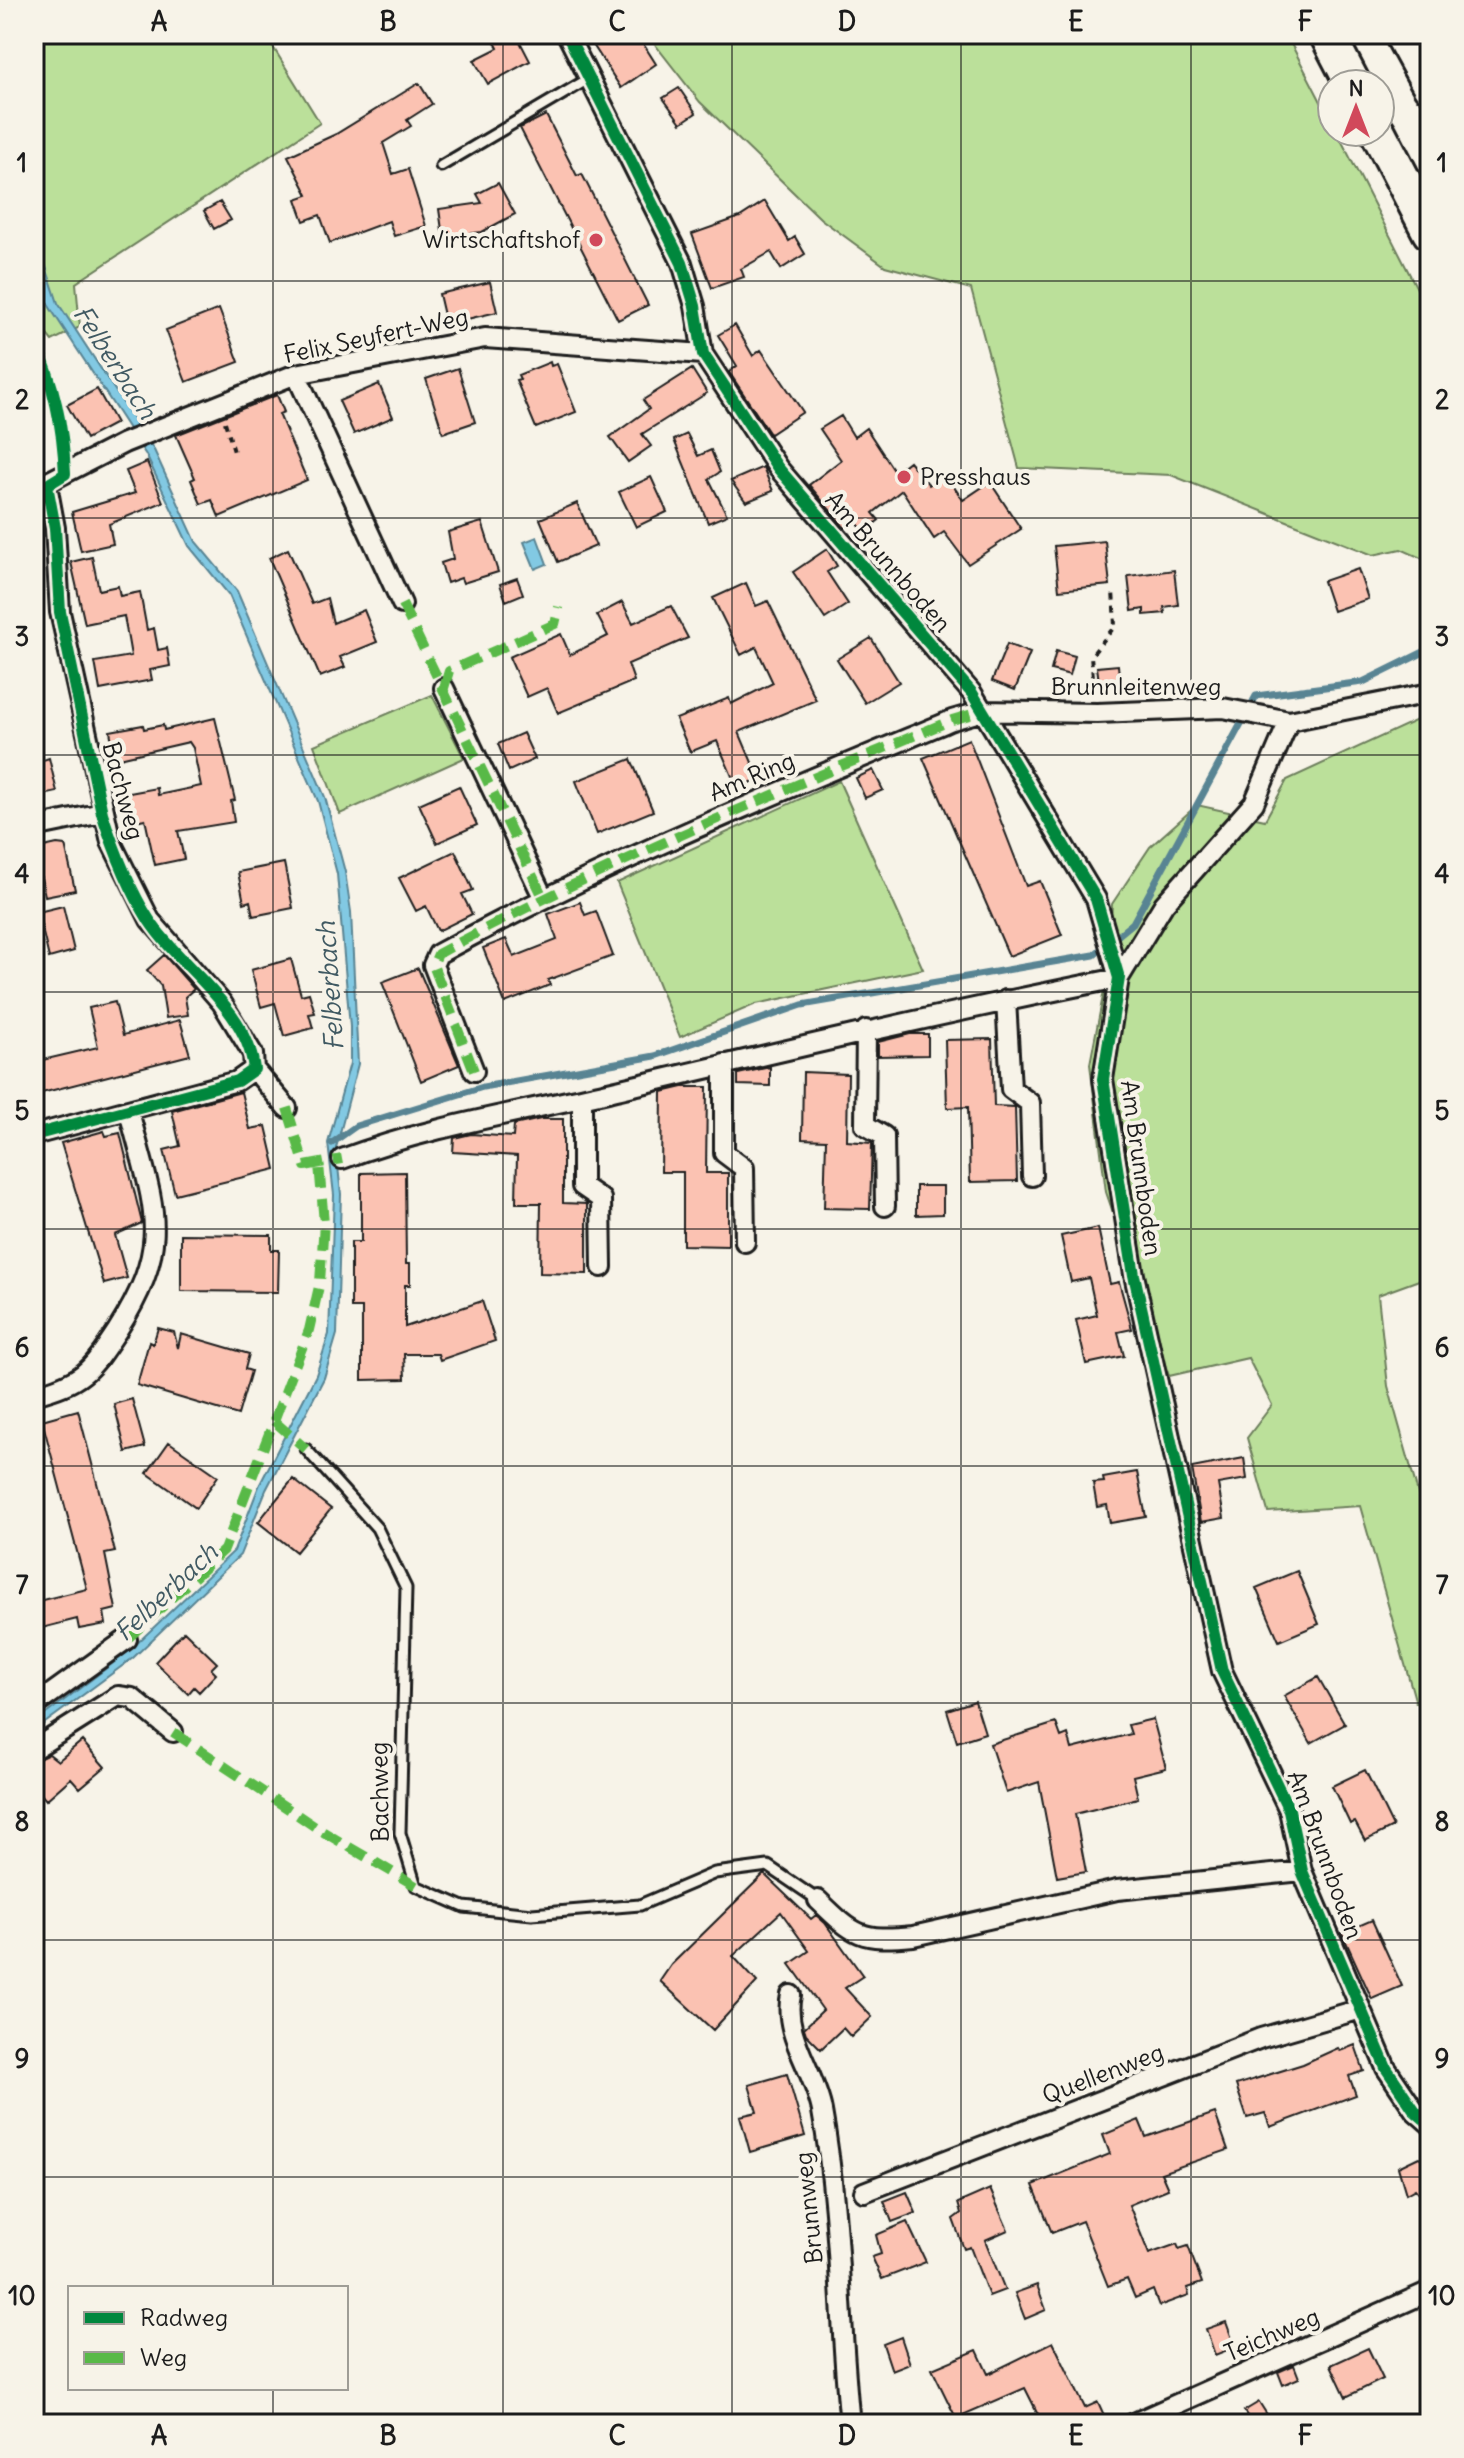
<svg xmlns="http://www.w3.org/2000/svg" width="1464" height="2458" viewBox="0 0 1464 2458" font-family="Delius,sans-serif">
<rect width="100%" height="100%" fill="#f7f3e8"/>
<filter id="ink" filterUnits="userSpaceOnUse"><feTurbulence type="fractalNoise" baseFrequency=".0125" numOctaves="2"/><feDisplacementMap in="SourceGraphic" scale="16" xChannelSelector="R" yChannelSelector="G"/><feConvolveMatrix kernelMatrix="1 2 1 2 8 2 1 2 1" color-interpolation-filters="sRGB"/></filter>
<g filter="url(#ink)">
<path fill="#bbe09a" stroke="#6c7e5b" stroke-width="2" d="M34,34h231l55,89 -244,160 4,44 -28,14 -18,-22 3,-29 -3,-7z
M647,34h639l46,89v9h5l93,182v248l-29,-13 -28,6 -202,-80 -152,-7 -48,-179 -86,-23 -64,-47 -121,-117z
M432,695l32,63 -124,56 -26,-69z
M1430,714v562l-52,19 10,91 42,150v166l-14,1 -56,-197 -92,6 -21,-74 25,-33 -24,-47 -79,18 -63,-184 -16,-128 17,-89 5,-71 38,-57 47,-42 68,15 22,-40z
M839,781l84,188 -167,35 -76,33 -63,-154z"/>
<path fill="#82c9e3" stroke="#598493" stroke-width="2" d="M34,231l24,72 96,147 42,92 41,49 88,206 20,75 6,40 7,152 -22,84 5,46 -4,140 -13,44 -58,112 -26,65 -107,103 -99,73v-8l95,-72 105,-100 25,-65 57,-111 13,-41 5,-139 -6,-52 22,-80v-36l-13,-153 -19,-73 -89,-206 -40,-49 -43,-91 -97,-149 -15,-44z
M537,537l10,27 -12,5 -11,-27z"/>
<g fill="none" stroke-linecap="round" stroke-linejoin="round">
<path stroke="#598493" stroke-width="7" d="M332,1143l24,-17 127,-39 172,-31 147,-51 292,-50 39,-32 123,-227 107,-14 67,-33"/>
</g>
<path fill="#fbc2b2" stroke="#1c1c1c" stroke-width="2" d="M491,34h25l14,27 -42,23 -14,-24 24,-12z
M586,34h51l19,30 -35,24z
M419,83l13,21 -25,16 4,6 -28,17 10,31 15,-5 18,57 -32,10 -5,-15 -59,22 -10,-28 -16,6 -8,-22 12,-4 -20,-39 48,-22z
M679,88l17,25 -15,10 -18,-25z
M546,115l31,61 5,-2 66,131 -30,15 -98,-192z
M498,183l17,31 -33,18 -39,5 -4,-28 43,-6 -5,-9z
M765,201l24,40 6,-4 10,17 -24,15 -10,-17 -30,17 3,8 -32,11 -20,-54 48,-17z
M220,202l11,18 -17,9 -10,-18z
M490,282l7,30 -51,12 -7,-30z
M219,309l20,53 -53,20 -20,-52z
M735,325l18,31 8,-6 42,62 -33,22 -41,-62 8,-6 -19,-31z
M550,362l1,4 6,-2 19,48 -40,16 -20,-48 4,-1 -2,-4z
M458,368l17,54 -32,11 -17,-54z
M692,369l15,24 -65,41 9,12 -23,16 -18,-25 39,-28 -6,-9z
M379,384l14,33 -39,17 -15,-33z
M97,389l19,34 -30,16 -19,-34z
M277,395l7,17 -5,2 28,66 -88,37 -7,-17 -11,4 -10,-24 4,-2 -19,-43z
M841,416l13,21 12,-9 29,44 14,-11 20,24 16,-11 18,26 27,-18 31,47 -53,35 -24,-32 -10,7 -32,-49 -29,23 6,7 -15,12 -9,-12 -10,8 -36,-43 32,-25 -21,-31z
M687,434l11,22 13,-6 9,22 -11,7 18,36 -19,8 -34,-83z
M147,462l16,40 -54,22 4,20 -32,7 -9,-39 63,-19 -9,-22z
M763,467l10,24 -27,11 -15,-21z
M651,477l16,35 -31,15 -17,-35z
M577,503l19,43 -38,16 -18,-43z
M482,522l16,50 -35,11 -2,-5 -14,5 -6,-20 12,-4 -5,-27z
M1105,541l5,44 -51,5 -5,-44z
M288,549l24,55 15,-6 6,25 31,-13 13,32 -37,15 5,10 -25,10 -51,-119z
M827,549l10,17 -10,6 21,32 -23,15 -32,-47z
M92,557l7,33 19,-4 2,10 20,-4 7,38 7,-2 4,22 9,-2 3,18 -20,4 2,10 -52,10 -5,-28 36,-6 -7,-40 -39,8 -14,-62z
M1358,569l10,30 -35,12 -10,-30z
M1174,570l4,35 -14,2 1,6 -21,2v-6l-12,2 -4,-35z
M517,578l6,16 -17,7 -6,-17z
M746,583l10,23 12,-5 48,99 -77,32 20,47 -22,9 -20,-47 -27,11 -14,-33 53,-21 2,6 42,-21 -17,-36 -15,8 -28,-57z
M622,602l11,21 38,-17 17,32 -60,26 6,17 -76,32 -11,-25 -20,9 -18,-40 52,-23 9,21 38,-19 -11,-21z
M871,638l28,44 -34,21 -28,-44z
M1007,644l23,9 -15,37 -23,-9z
M1056,651l19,5 -5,19 -19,-5z
M1118,665l2,22 -20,2 -3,-22z
M215,718l20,82 -4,1 3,21 -56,9 6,28 -29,6 -10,-46 -15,3 -6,-28 33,-6 1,7 43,-9 -8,-38 -4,-6 -74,17 -5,-28 33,-6 1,4 19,-4 1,5z
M523,733l12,26 -26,12 -11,-27z
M969,739l57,147 14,-5 22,54 -53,21 -86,-198z
M49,758l8,34 -23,5v-34z
M631,759l22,52 -56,23 -21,-53z
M873,770l10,20 -18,8 -9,-20z
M459,786l18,39 -40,18 -18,-39z
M57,844l8,1 10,45 -30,6 -10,-47z
M455,851l18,39 -11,4 10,20 -34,17 -12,-25 -10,5 -17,-33z
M284,863l9,45 -40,8 -3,-15 -6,2 -6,-31z
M580,902l5,13 11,-4 17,45 -65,24 2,5 -45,18 -22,-55 23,-9 8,18 43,-17 -9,-26z
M63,906l11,45 -25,7 -11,-46z
M164,955l30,34 -9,8 3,18 -22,3 -5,-32 -14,-16z
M291,959l10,36 8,-2 6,20 -6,1 4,14 -29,8 -9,-33 -14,4 -10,-37z
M418,968l41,97 -38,16 -39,-99z
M115,1002l8,33 57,-15 10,35 -156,40v-33l64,-15 -9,-39z
M910,1034h18v21l-50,1v-14z
M992,1039l2,67 21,1 2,74 -47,1 -2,-75 -21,1 -2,-68z
M770,1067v19l-32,-1v-11z
M803,1072l45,2 -1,67 25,2 -2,66 -46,-1 2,-68 -24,-1z
M683,1087h24l-1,86h22v73l-45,-1v-73h-22l1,-80z
M241,1092l9,37 16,-3 10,43 -101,25 -11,-44 16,-4 -8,-35z
M541,1119h22v84l24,1v70l-47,-1 1,-70h-25l1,-47 -64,-4 1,-14 17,-4 42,3 1,-12z
M104,1131l2,5 14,-3 22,90 -27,12 12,43 -23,6 -43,-141z
M405,1172l1,92h4v21h-5v42l77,-26 13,40 -55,19 -2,-6h-34l1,25 -43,1v-72h-11v-66h10v-69z
M916,1186h27v28l-27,1z
M1098,1228l12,56 9,-2 13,47 -14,3 6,24 -38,8 -10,-44 21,-5 -8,-37 -18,4 -10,-46z
M181,1234l90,1v15h8l-1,42 -97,-1z
M158,1328l16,4 4,16 3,-14 68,20 -4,15 6,2 -13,44 -101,-30 12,-43 4,2z
M132,1399l13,48 -19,5 -12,-48z
M78,1410l37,142 -10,2 11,55 -12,3 2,12 -27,5 -2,-10 -43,11v-28l53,-13 -45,-169z
M169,1442l49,34 -22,32 -49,-35z
M1244,1458l3,21 -29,5 6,34 -23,4 -9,-54z
M1137,1472l9,45 -36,6 -3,-18 -10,2 -4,-24 11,-1 -1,-4z
M293,1479l38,30 -35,43 -38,-30z
M1297,1571l22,53 -40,17 -23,-53z
M184,1631l33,32 -6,6 5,5 -17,18 -5,-5 -6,7 -33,-32z
M1318,1677l27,47 -34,19 -27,-47z
M975,1701l10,32 -28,9 -10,-32z
M1153,1719l13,49 -33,8 5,22 -63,16 11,58 -29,5 -18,-95 -33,11 -16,-49 66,-21 5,14 7,-3 4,15 59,-15 -3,-9z
M82,1741l23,26 -25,21 -9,-10 -25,22 -12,-14v-25l15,-7 9,7z
M1365,1770l28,57 -28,14 -10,-19 -5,2 -18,-38z
M764,1874l47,45 5,-4 9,8 38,53 -18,12 27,29 -21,20 -8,-9 -22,21 -15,-15 -2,-6 19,-18 -33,-46 19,-13 -28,-39 -48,44 24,26 -44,48 -53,-49 11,-16z
M1372,1920l30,66 -30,13 -30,-66z
M1355,2045l9,26 -15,5 7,19 -86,32 -5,-14 -18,5 -11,-33 67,-21 35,-16 2,3z
M787,2074l18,62 -55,16 -10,-36 17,-4 -8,-27z
M1215,2113l13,37 -67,23 7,16 -39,16 20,49 28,-10 2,5 9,-3 14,37 -15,5 2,7 -30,11 -6,-16 -18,8 -8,-19 -19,7 -26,-65 -30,12 -19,-48 77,-31 -7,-19 36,-15 7,17z
M1419,2157l11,8v42l-15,-18 -9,5 -8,-27z
M990,2189l18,41 -23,10 20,50 -16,6 -19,-49 -6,2 -11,-30 8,-6 -3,-10z
M907,2192l9,21 -24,9 -8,-21z
M907,2222l19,40 -44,17 -10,-22 9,-3 -5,-19z
M1037,2285l9,25 -21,9 -10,-26z
M1226,2322l9,25 -20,8 -9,-26z
M901,2337l9,27 -18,7 -9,-27z
M1053,2342l32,66 13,-6 10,22h-65l-18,-36 -69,30 -24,-49 45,-19 11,24z
M1368,2348l15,31 -37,18 -15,-32z
M1294,2365l5,13 -16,7 -5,-13z
M1259,2402l14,22h-21l-8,-13z"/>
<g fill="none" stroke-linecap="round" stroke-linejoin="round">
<g stroke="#1c1c1c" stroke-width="15">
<path id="service" d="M441,166l149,-88
M306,1449l71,79 29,60 -6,245 16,53 48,21 68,7 108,-9 75,-32 53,-7 50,34"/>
</g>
<g stroke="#1c1c1c" stroke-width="24">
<path id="minor" d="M567,34l115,229 13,43 8,48 75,114 194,225 124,206 23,79 -16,101 31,196 88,396 67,139 13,61 84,197 29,43 15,13
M296,374l106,230
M47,485l8,43 5,84 51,230 39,78 72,83 31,51 1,15 33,39
M34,489l90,-46 172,-69 189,-36 218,16
M444,688l99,209
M1289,721l141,-28
M34,827l68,-14
M1006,1000l5,89 19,14 2,73
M866,1030l-1,95 19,11 1,70
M724,1064v89l20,15 1,74
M582,1098v88l19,13 1,68
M34,1135l203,-54 17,-12
M342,1159c88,-33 175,-46 266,-67 170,-40 339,-80 511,-114l45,-74 90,-101 35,-82 -66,-13 -126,5 -114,-2 -31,9c-175,73 -348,143 -514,234l-5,11 41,106
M34,1395c49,-13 56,-23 83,-64 58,-91 36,-124 12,-220
M34,1706l93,-67
M34,1749l84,-53 14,2 41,34
M818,1900c37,36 43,41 95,36l204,-46 185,-19
M791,1995c-9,39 24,77 31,116 19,104 17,209 28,313
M864,2192l397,-154 100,-29
M1132,2424l298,-133"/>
</g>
<g stroke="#1c1c1c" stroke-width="40">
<path id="motorway" d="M1327,34l26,50
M1402,34l28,51
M1378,132l52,100"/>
</g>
<path stroke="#1c1c1c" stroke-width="4" stroke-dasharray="6 6" stroke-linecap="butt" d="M225,422l10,33
M1094,688l-3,-32 24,-30 -2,-36"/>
<use href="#service" stroke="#f7f3e8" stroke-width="9"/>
<use href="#minor" stroke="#f7f3e8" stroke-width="18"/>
<use href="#motorway" stroke="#f7f3e8" stroke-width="34"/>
<path stroke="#58b947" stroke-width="10" stroke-dasharray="20 10" stroke-linecap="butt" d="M402,604l141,293
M444,688l5,-17 106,-47 4,-17
M474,1071l-41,-106 5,-11c166,-91 339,-161 514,-234l31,-9
M287,1108l18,58 37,-7
M274,1421l32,28
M127,1639l97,-89 85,-220 11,-48 4,-59 -5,-59
M173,1732l147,98 96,56"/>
<g stroke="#f7f3e8" stroke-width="17">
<path id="cycleway" d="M567,34l115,229 13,43 8,48 75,114 194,225 124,206 23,79 -16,101 31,196 88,396 67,139 13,61 84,197 29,43 15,13
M34,339c20,45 29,86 31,135l-18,11 8,43 5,84 42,201c12,37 26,74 47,107 32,49 98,87 105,149l-17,12 -203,54"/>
</g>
<use href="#cycleway" stroke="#00873e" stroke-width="12"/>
</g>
</g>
<path fill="none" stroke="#1c1c1c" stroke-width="2" stroke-opacity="0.55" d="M273,34v2254M503,34v2390M732,34v2390M961,34v2390M1191,34v2390M34,281h1396M34,518h1396M34,755h1396M34,992h1396M34,1229h1396M34,1466h1396M34,1703h1396M34,1940h1396M34,2177h1396M273,2388v36"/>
<g fill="#d1495b" stroke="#f7f3e8" stroke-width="3">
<circle cx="596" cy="240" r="8"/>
<circle cx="904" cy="477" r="8"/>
</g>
<g text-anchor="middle" stroke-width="8" stroke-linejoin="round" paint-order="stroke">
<g font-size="24" fill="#1c1c1c" stroke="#f7f3e8" text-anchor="end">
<text x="580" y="248">Wirtschaftshof</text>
<text x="920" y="485" text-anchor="start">Presshaus</text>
</g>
<g font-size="24" fill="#1c1c1c" stroke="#f7f3e8">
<text transform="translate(376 336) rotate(-12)" y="8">Felix Seyfert-Weg</text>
<text transform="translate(888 562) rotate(49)" y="8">Am Brunnboden</text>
<text x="1136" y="695">Brunnleitenweg</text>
<text transform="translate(752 777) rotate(-23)" y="8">Am Ring</text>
<text transform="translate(123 791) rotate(75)" y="8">Bachweg</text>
<text transform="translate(1141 1168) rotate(82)" y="8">Am Brunnboden</text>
<text transform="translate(380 1792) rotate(-91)" y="8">Bachweg</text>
<text transform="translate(1325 1855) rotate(70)" y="8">Am Brunnboden</text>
<text transform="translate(1103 2074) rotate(-21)" y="8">Quellenweg</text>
<text transform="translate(809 2208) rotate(-96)" y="8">Brunnweg</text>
<text transform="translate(1272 2335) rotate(-23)" y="8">Teichweg</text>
</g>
<g font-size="26" font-style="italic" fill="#405962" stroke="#f7f3e8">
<text transform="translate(115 362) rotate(57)" y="9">Felberbach</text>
<text transform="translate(330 986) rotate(-94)" y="9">Felberbach</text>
<text transform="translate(166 1592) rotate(-43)" y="9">Felberbach</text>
</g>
</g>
<rect width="1464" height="2458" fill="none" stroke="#f7f3e8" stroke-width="88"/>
<rect x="68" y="2286" width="280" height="104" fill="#f7f3e8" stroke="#9f9d96" stroke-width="2"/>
<rect x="84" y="2312" width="40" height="12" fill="#00873e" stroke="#9f9d96" stroke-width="2"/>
<text x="140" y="2326" font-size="24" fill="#1c1c1c">Radweg</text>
<rect x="84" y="2352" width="40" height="12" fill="#58b947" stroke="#9f9d96" stroke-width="2"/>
<text x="140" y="2366" font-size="24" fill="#1c1c1c">Weg</text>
<g transform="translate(1356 108)"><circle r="38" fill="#f7f3e8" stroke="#9f9d96" stroke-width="2"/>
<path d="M0-6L14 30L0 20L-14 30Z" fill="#d1495b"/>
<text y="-12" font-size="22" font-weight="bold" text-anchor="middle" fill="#1c1c1c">N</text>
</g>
<rect x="44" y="44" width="1376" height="2370" fill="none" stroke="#1c1c1c" stroke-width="3"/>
<g font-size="26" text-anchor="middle" font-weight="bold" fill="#1c1c1c">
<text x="159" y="31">A</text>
<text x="388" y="31">B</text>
<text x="617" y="31">C</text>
<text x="847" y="31">D</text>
<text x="1076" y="31">E</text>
<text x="1305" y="31">F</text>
<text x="22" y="172">1</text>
<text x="1442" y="172">1</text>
<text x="22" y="409">2</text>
<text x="1442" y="409">2</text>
<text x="22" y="646">3</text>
<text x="1442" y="646">3</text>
<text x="22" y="883">4</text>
<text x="1442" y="883">4</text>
<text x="22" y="1120">5</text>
<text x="1442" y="1120">5</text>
<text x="22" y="1357">6</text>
<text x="1442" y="1357">6</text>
<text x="22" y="1594">7</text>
<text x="1442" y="1594">7</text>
<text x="22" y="1831">8</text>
<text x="1442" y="1831">8</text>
<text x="22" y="2068">9</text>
<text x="1442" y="2068">9</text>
<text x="22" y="2305">10</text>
<text x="1442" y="2305">10</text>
<text x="159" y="2445">A</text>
<text x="388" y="2445">B</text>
<text x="617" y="2445">C</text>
<text x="847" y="2445">D</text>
<text x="1076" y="2445">E</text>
<text x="1305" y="2445">F</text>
</g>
</svg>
